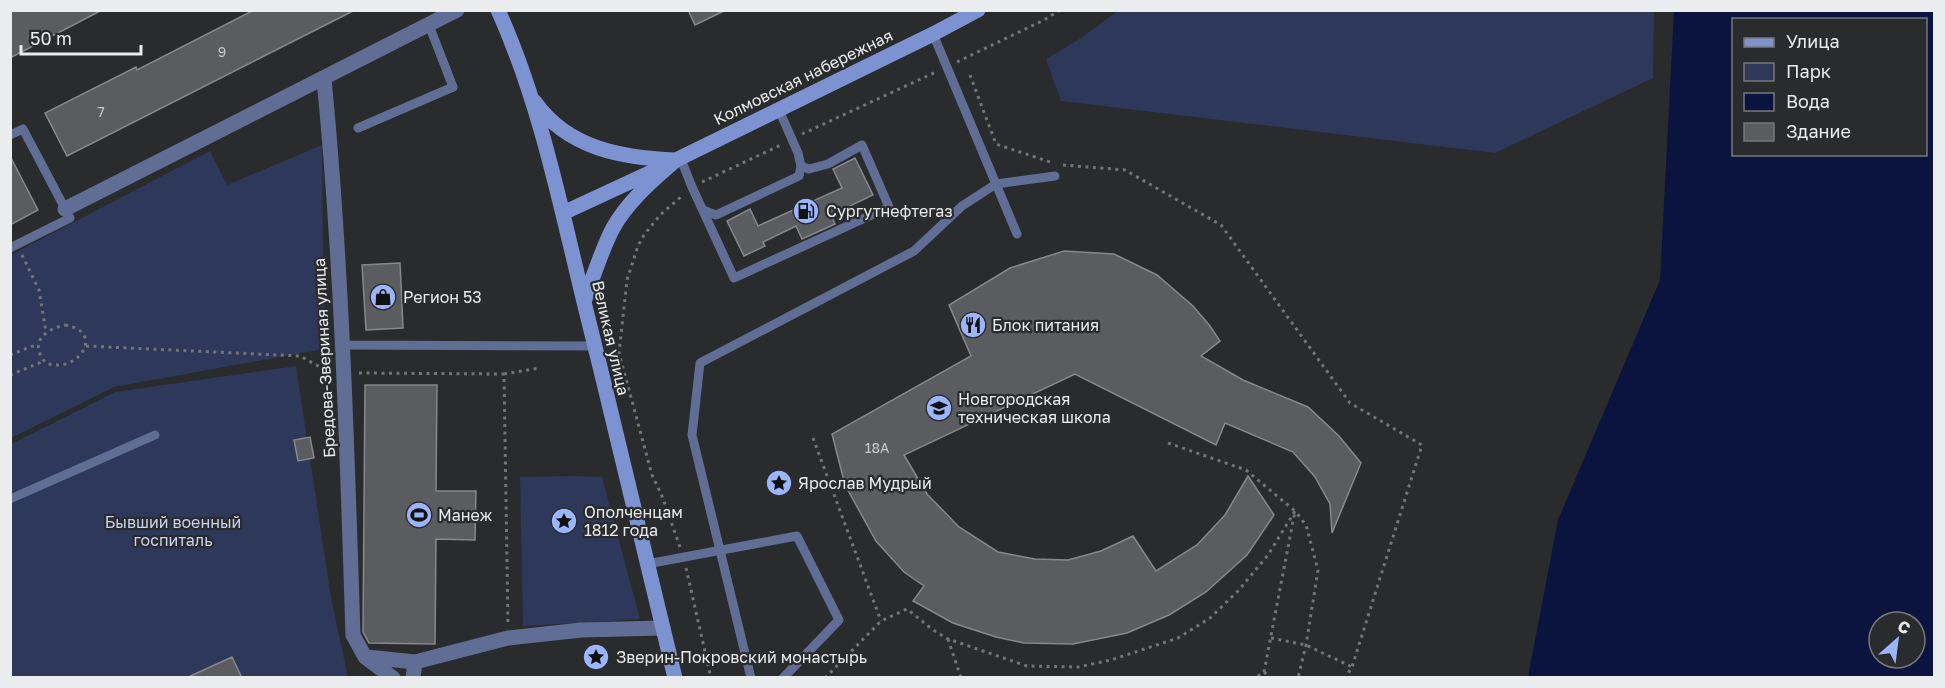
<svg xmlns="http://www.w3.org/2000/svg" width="1945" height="688" viewBox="0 0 1945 688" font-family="'Golos Text',sans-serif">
<rect width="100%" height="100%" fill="#2a2b2d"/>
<path fill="#2d385a" d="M1119,10l535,1 -1,67 -158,75 -434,-52 -15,-42 35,-21z
M322,145l2,204 -210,38 -103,51v-183l199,-104 17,34z
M296,366l35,232 17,79 -337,1v-234l104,-52z
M573,476l29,1 38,142 -117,7 -3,-149z"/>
<path fill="#0b143e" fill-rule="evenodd" d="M1674,11h260v666h-406l30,-157 102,-240zM1734,20h192v134h-192zM1879,622h36v36h-36z"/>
<path fill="#5b5c5f" stroke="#87888b" stroke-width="1.5" d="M10,10h92l-92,48z
M254,10h101l-288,146 -22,-43 91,-46 1,3z
M688,10h38l-31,15z
M10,156l28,54 -28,15z
M855,158l18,37 -42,20 4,9 -33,15 -6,-13 -33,16 2,4 -21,10 -17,-35 23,-12 8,17 84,-38 -9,-19z
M1064,251l50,3 43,21 36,31 17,20 10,15 -19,15 42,24 65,27 31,29 22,27 -29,70 -2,-29 -15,-27 -22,-25 -68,-29 -9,22 -141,-71 -171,81 23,39 32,33 39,25 37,7 33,1 33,-9 32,-15 23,35 41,-26 28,-30 23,-39 26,39 -27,40 -41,37 -37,23 -42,18 -54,11 -49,-1 -28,-6 -43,-14 -40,-22 11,-15 -20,-14 -28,-31 -31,-56 -13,-51 139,-78 -22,-51 61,-37z
M400,263l3,65 -37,2 -4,-65z
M365,385h72l-1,106h40l-1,49 -39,-1 -1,105 -66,-1 -6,-11z
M310,437l4,21 -16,3 -4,-21z
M232,657l10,21h-56z"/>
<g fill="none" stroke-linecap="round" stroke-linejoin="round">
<path stroke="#737476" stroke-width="3" stroke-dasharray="3 4.5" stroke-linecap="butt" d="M957,62l87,-42 16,-10
M970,75l26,69 57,19
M802,134l136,-63
M1063,165l62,5 96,55 129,178 72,42 -70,222 -7,11
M702,182l81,-38
M22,255l17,35 7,42
M65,325c42,7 12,50 -19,38 -18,-20 -1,-34 19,-38z
M86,346l214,10 29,16
M10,355l28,-11
M359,373l145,1 4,251
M504,374l35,-6
M10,375l34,-14
M813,438l68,183
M1168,443l78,27 49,41 -31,161 -9,6
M680,547l-18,-51 -10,-21 -33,-122 8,-73 11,-34 6,-11 16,-20 22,-19
M686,568l25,110
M1271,638l35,7 46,22
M948,639l13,39
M1264,672l7,6
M825,678l56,-57 26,-12 26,21 15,9 79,27 51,1 33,-7 67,-22 32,-20 28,-27 30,-36 27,-44 11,14 12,45 -12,75 -8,33"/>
<path stroke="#606e95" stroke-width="9" d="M933,34l84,200
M358,128l95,-41 -24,-62
M10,135l13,-6 47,89 -60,30
M680,157l12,30 42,91 155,-71 -27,-62 -34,19 -19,5 -8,-3
M703,210l13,5 83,-39 2,-10 -3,-13 -19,-43
M343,341v4l252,1
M10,499l145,-64
M647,564l150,-28 42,84 -56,58
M751,678l-59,-243 8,-72 214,-112 48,-45 34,-22 59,-8"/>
<path stroke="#606e95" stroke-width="15" d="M324,79c18,185 23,371 29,556l12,22 28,21
M65,209l392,-199
M367,657l48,5 93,-24 73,-8 82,-2
M413,678l2,-16"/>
<path stroke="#7d93d1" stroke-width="15" d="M498,10c42,93 62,194 86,292 31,125 61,250 91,376
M535,102c33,47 88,56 141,58
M563,213l97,-45
M584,302c9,-24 17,-51 29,-74 15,-27 40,-48 63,-68l257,-126 45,-24"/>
</g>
<defs>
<g id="fuel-disc" transform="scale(1.35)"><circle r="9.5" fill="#9bb5fd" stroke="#2a2b2d"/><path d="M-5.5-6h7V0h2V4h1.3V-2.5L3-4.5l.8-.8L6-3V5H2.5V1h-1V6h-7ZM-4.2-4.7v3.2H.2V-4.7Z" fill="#111"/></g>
<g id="shop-disc" transform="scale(1.35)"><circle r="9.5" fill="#9bb5fd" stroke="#2a2b2d"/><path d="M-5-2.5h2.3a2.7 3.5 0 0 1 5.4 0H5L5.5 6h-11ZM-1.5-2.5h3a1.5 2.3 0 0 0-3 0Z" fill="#111"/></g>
<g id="restaurant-disc" transform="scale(1.35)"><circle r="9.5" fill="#9bb5fd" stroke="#2a2b2d"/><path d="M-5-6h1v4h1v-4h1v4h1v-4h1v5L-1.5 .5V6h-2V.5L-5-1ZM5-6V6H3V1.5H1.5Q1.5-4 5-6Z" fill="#111"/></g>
<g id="university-disc" transform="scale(1.35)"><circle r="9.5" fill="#9bb5fd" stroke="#2a2b2d"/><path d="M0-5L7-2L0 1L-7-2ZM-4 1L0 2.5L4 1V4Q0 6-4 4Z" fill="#111"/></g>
<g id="sight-disc" transform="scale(1.35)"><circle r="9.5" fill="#9bb5fd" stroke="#2a2b2d"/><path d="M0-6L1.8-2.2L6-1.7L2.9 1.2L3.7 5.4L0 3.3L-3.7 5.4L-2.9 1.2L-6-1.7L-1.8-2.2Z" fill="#111"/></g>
<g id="stadium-disc" transform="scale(1.35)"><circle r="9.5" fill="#9bb5fd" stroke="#2a2b2d"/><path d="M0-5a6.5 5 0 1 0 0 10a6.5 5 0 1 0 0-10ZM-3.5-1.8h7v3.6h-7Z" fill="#111"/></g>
</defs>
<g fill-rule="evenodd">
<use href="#fuel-disc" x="806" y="211"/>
<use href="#shop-disc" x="383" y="297"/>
<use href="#restaurant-disc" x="973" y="325"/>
<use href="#university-disc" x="939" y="408"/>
<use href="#sight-disc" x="779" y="483"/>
<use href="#stadium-disc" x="419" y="515"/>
<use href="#sight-disc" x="564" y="521"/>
<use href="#sight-disc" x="596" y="657"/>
</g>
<g text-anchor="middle" stroke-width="4.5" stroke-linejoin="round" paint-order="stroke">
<g font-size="14" fill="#c7c8ca">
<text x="222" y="57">9</text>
<text x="101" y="117">7</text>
<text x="877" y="453">18А</text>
</g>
<g font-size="16" fill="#ebecee" stroke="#2a2b2d">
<text transform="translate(803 77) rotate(-26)" y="6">Колмовская набережная</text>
<text transform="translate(611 338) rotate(77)" y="6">Великая улица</text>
<text transform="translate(324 358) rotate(-93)" y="6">Бредова-Звериная улица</text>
</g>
<g font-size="16" fill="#ebecee" stroke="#2a2b2d" text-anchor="start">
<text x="826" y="217">Сургутнефтегаз</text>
<text x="403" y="303">Регион 53</text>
<text x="992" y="331">Блок питания</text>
<text x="958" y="405">Новгородская<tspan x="958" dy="18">техническая школа</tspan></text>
<text x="798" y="489">Ярослав Мудрый</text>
<text x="584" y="518">Ополченцам<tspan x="584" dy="18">1812 года</tspan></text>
<text x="438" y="521">Манеж</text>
<text x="616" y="663">Зверин-Покровский монастырь</text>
</g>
<g font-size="16" fill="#c7d3f2" stroke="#2a2b2d">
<text x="173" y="528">Бывший военный<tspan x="173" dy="18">госпиталь</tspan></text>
</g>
</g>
<rect width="1945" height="688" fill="none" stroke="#ebecee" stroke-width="24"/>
<rect x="1732" y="18" width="195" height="138" fill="#2a2b2d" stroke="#77787a" stroke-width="1.5"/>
<rect x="1744" y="38" width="30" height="9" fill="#7d93d1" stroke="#77787a" stroke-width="1.5"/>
<text x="1786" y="48" font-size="18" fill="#ebecee">Улица</text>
<rect x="1744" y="63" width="30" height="18" fill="#2d385a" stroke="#77787a" stroke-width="1.5"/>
<text x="1786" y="78" font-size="18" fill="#ebecee">Парк</text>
<rect x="1744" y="93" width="30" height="18" fill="#0b143e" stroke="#77787a" stroke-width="1.5"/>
<text x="1786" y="108" font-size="18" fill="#ebecee">Вода</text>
<rect x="1744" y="123" width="30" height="18" fill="#5b5c5f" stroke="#77787a" stroke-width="1.5"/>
<text x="1786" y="138" font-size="18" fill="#ebecee">Здание</text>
<g transform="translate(1897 640) rotate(28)"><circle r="28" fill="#2a2b2d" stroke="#77787a" stroke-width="1.5"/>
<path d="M0-4.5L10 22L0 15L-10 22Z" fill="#9bb5fd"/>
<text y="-9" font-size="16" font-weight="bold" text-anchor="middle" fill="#ebecee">С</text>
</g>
<path d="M21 45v9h120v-9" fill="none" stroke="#ebecee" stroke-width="3"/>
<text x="30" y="45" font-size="18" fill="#ebecee" stroke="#2a2b2d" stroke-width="4.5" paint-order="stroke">50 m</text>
</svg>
